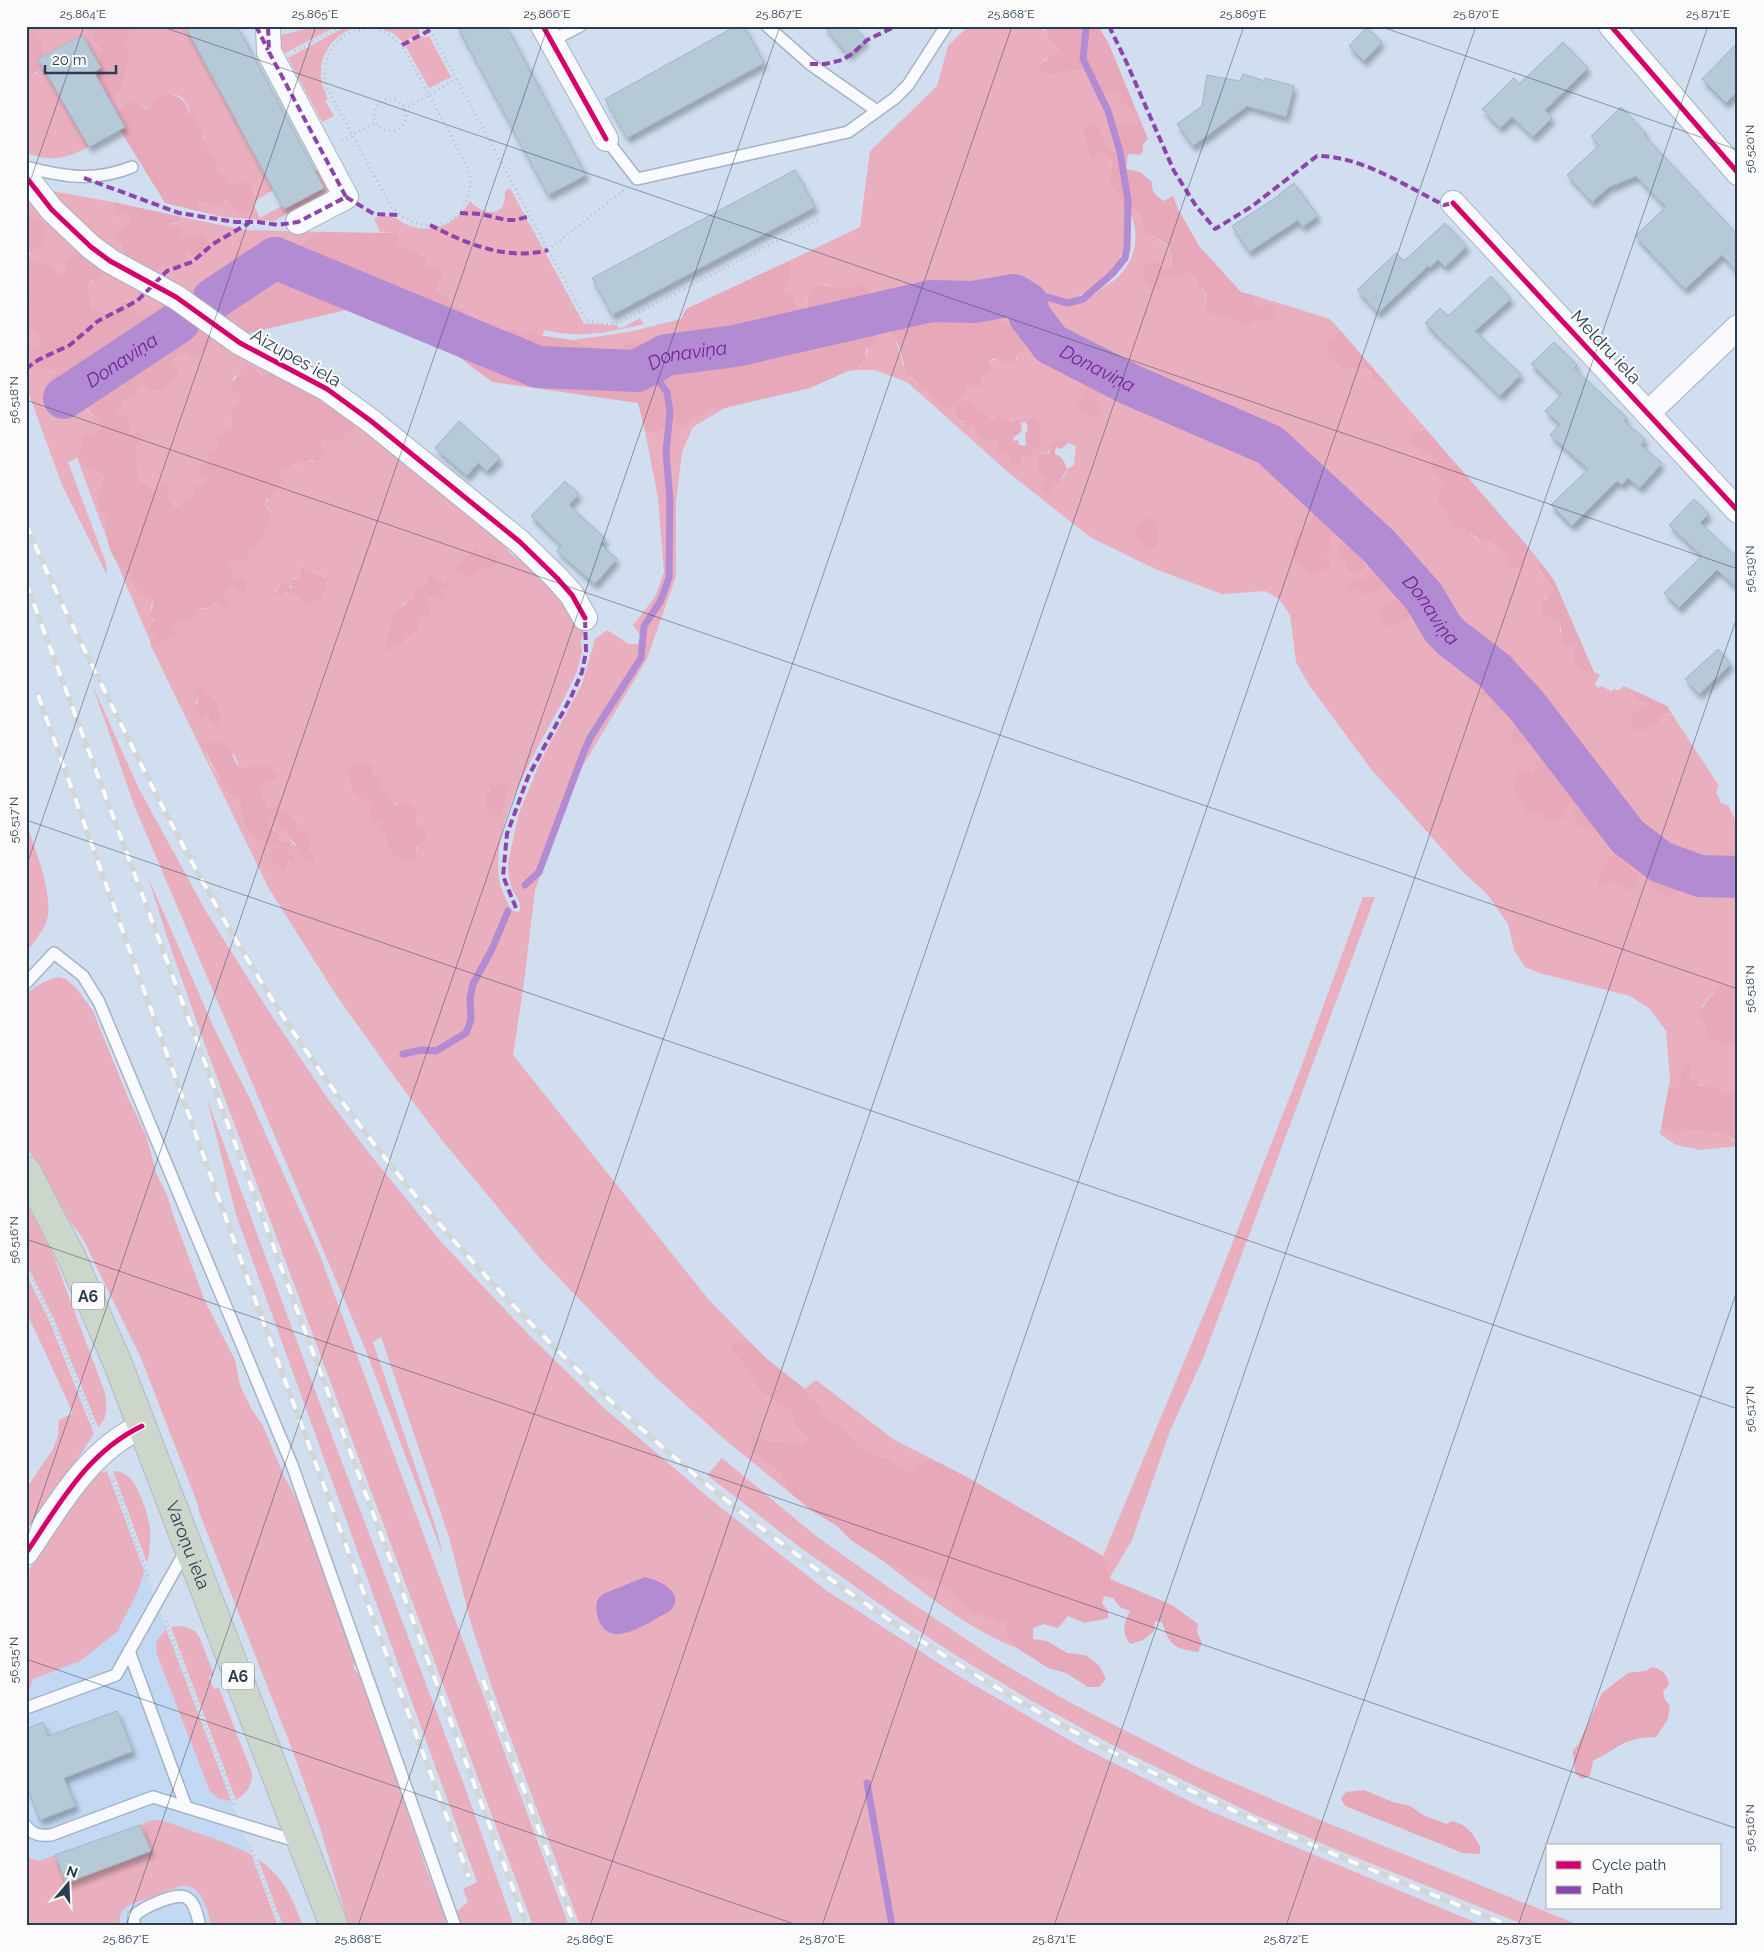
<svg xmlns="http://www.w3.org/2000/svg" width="1764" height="1952" viewBox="0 0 1764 1952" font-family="Raleway,sans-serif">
<defs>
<filter id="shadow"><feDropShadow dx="3" dy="5.5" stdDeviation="2.5" flood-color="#0004"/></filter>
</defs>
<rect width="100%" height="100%" fill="#d0deef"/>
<path fill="#c2d8f3" d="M111,1481l131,348 35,97h-198l-53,-15v-319z"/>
<path fill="#e9afbe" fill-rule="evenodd" d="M28,26h64l1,14 9,11 -5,10 -15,-26 -39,21c0,-12 -5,-23 -15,-30z
M129,26h56l88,164 -16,10 -3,-10 -11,-9 -7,4h-6l-5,-9 -9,-6 -6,-20 -6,-8v-6c-3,-4 -7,-8 -10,-12 -4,-6 -4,-13 -7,-19 -10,-20 -29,-7 -38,5l-5,-4 -18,-2 -9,9 -7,-12 11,-11 8,-30 -6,-17 6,-11z
M316,26h21l-52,27 -6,-9 -1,-8z
M347,26h13c-22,5 -41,25 -39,50 0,8 4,15 7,23l-3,2 9,15 -12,6 -34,-64z
M374,26h50l-6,3 2,4 -17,9 -10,-9z
M968,26h65l13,5 1,7 12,11 -5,7 -10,4 2,15 39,-6 15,25 17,-2 4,11 14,11 2,11 -17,14 -6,13 -9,-9 -6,-16 -17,4 10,29 10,-8 9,5 1,14 -4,12 13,16 2,16h1c0,12 3,25 -2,38 -6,20 -34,41 -54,47l4,5c12,-2 21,-9 30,-17 6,-4 14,-8 19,-14 15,-17 19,-41 9,-61l2,-5 7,5 6,20c20,10 26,10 27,33l-8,2 -9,-7 5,28 -1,-9 6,-4 12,3 11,-6c15,7 19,19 17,34l25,12h44l-21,-16v-8l77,24 11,12 -5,2 1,30 3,6 26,-2 13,15h6l40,46 -5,2v17l12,9v14l12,16 -5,5 -3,8 3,8 7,3 2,9c10,2 14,7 21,14 4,4 10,6 14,10l6,-2 5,6 8,3 6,8 15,5 7,-14 11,14 -3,2 -1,4 16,20 -3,5 -5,4v19l13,3 3,5 -1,7 15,18c-6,13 4,18 14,24l5,-2 6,3 -5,9 3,4 4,-2 10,6 1,-3 6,1 5,-4 11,5 -1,5 13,5 2,3 -2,5c9,4 15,8 25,5l47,72 -3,6 5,11 7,2 10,21v159l-2,2 -23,5 -11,14 4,17 24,23 8,2v34l-3,2 1,6 -11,7c-12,-7 -24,-10 -35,-19l2,-12 -10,17 -14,7 2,-10 -4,-49 -16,-22 -20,-13 -91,-23 -14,-6 -11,-17 -6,-26 -21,-30 -26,-24 -90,-101 -62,-84 -13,-23 -6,-47 -11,-16 -14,-8 -43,3 -67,-25 -65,-32 -81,-64 -102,-91 -32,-12h-19c3,-3 7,-6 8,-10 5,-10 5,-23 15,-30l-2,-10 52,-14 -15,9 -21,22c8,12 8,28 14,36 11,17 35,19 53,24l7,-12 15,-4c3,-25 15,-23 35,-22l7,-25 -27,-15 1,-9 -8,-7 20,-5 -2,-4 -43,5h-45l-50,13 -20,-22 -10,-1 -16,-5 -16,14 -1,11 -11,-1 -14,-17c8,-10 11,-18 9,-31l69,-33 10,-76 67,-65 11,-40zM965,399l4,1c2,3 3,8 6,11 10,8 31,12 43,8l3,4 5,-1 3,-3 10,11 3,7 -9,13 -12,8 -15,-3 -10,-9 1,-4 -19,-8 -5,-9 -12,-4 -1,-3 -3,1v-4l-3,-3 3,-6zM1227,410c11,2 24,9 15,20l-24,-10 1,-5zM1065,438l3,5 8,3 -2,19 -7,4 -3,8 -10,7 -7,-5 -1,-3 -8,-6 -1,-6 19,-21zM1598,763l2,7 9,10 4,13c13,10 15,8 11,27l-46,-53zM1650,839l10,8c20,-6 24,4 39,15l-37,-7z
M423,36l1,2 5,-2 22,41 -22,11 -24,-43z
M42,65l47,82c-24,12 -37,15 -63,6v-75l12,-6z
M322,167l7,23 -55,31 -51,-4 -25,-6v-7l6,-2 13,2 10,-5 6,10 17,2 4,-6 6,13 22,-12 2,3 40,-22 -9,-16z
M45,186l7,5 61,11 -1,9 5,6 7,-3 6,7 -9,11 -6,2c2,12 16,16 19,28l32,4 2,2 12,-2 6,-4v-10l5,-15h-9l-14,-12 11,-3 3,-5 63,13 81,2 -13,3 -20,15 -19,1 -10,6 -36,5 -5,6h10l4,3 22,8 -4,10 -16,6 -4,25 7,15 -142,-92z
M510,188l74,136c6,-2 22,2 32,1l4,4 20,-11 4,6c-33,8 -65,15 -99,6l-3,6 -18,-1 -6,-4 -17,5 -7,-2 -6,-9 -13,-2 -7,-13 -13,-4 -9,-9 -10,-7 8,-16 -18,-9 -4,-10 -9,-2 -14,-9 -2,-11 -17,-1 -6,-14c25,-6 21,4 40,9 24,6 45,-6 56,-26 6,8 24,17 32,6 3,-5 3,-11 3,-16z
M26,189l58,61h-10l-9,12 1,12c-12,-2 -13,-8 -22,-11 -7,-3 -11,-1 -16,-6l15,-23 -1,-13 -16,-9z
M104,268l75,37 -25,10 -14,-2 -6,-8 -25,10 -8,-5 -11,-2 1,-13 -4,-8z
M681,319l-2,4 33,9 7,8 -4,14 -10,5 -24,-2 -20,-7 -10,-9 -13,-1 -14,4 -11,9 -7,-4 -15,-2 -18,-7 56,-8z
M26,330l7,1 6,5 -1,11 3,22h11l5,4 -11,12 37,18 6,10 8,4 5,12 -20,30 6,9 7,1 9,8 -7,19 1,15 11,4 -5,6 3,18 -30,-81 -9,4 38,101 1,12 -45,-90 -36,-99z
M210,333l67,36 -14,8c-6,-5 -8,-11 -15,-14l-8,10 -7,5 8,24 -10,9 1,17 -14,18 -9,16 -2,15 -13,22h-7l-12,9 -7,-12 -10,-7 -8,1 -3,-6 -8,-3 -6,-47 -5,-2 -12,-19c6,-5 5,-9 8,-14 5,-6 13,-12 18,-19l21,10 9,-10 5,-1 2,-13 -6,-2v-4l3,-4 26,-4z
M712,408h13l-32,19 -11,25 -6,50v74l-29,83 -65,108 -47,123 -11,93 -11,72 196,245 42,43 -13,-3 -6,2v9l16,19 12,22 30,18 5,15 14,14 -10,9 -10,-7 -15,1 -24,-8 22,32 16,16 1,10 -66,-54 -67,-60 -54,-55 -63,-66 -98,-118 -42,-56 -63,-88 -68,-108 -117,-241 6,1 8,-8 7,-13 9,-8 16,-9h7l7,-4h5l6,-7 8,-12 11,8 -8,-23 -5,-5 1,-4 6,-2 21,-18 13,-33 -4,-3c3,-9 8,-14 15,-19l-1,-9 3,-11h6l9,-2 1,-4 7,-2 8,3 11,-23c18,-1 20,-4 28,-20l153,120v7l6,8 16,9 53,58 4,10 -3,10 1,10 -5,20c-25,60 -87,139 -78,207 1,11 8,22 12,32l6,2 3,-1v-8l-8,-14 -3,-11 -1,-15 11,-50 22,-53 41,-76 13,-45 12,-9 22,14h9l3,-8 -8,-11 22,-28 9,-25 -6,-74 -13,-67 14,2 12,-11 12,4 11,-9 10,-2zM302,567l21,9 5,6 -2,5v4l-3,3 -49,-2 6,-5 -1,-3 14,3v-8l6,-2v-5zM448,578l-1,8 3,2 -6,1 -1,3 3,5 -2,2 -13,-2 -4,3 4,9 -13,6c-2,19 -18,24 -33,33l2,-7 -2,-4 5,-9v-5l13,-19 10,-6 15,-19 15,5zM207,693l4,2 7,7 -1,5 2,7 -7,11 -4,-7 1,-4h-4l-10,-10 4,-7zM209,740l26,16 4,10 3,3 11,-4 4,2 12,-1 7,9 -2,6 -4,1 -7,-3 -5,8 10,21 14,5h5l9,7 1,11 19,28 -24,-16 -6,-13 -6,-6 -10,-4v8l5,3 3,7 9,4 3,3 -3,8 4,3 -3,4 -3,9 -8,-2 1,-23 -12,1c-6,-6 -16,-11 -21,-18 -7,-11 2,-29 -16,-32l-17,-28 -10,-24zM357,763h13c8,31 18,39 47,49l-1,15 7,12c-3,8 -7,8 -9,17h-20l-3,-6 -4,-3 -2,-14 -5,-11 -3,-2 -5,-20 -21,-15zM501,784l8,7 -7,22 -16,-11c-1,-12 5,-13 15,-18z
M116,561l20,21 4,13 13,3 -2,9 5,28 -6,6z
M92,684l47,105 68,124 61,97 60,89 41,54 73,90 88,93 75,73 110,94 112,88 130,84 119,69 127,64 281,118h-904l-85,-230 -24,-72 -22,-87 -68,-200 -8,5 63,186 8,30 -80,-212 -230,-541z
M26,822c8,25 28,72 21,98 -4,11 -13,23 -21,32z
M148,877l66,151 36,71 69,154 250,673h-36l-327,-878 -38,-108z
M1363,897h12l-171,459 -34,75 -38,109 -23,39 -6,-23 113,-271 83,-212z
M59,977l7,2 11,10 16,22 36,89 17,35 11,40 10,20 8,25 30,81 30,59 5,25 11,23 12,18 22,52 19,35 51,145 -1,10 9,13 30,82 6,24 27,81 23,58h-100l-30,-102 -27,-75 -93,-237 -1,-7 -57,-147 -59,-121 -12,-16 -44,-75v-152c10,-8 21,-15 33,-17z
M207,1099l121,326 138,365 48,136h-55l-4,-13 13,-11 -5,-13 14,-7 -241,-667z
M1661,1128l17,8 6,-6 42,3 12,13 -37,4 -25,-5 -16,-11z
M26,1201l25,48 53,141c3,12 5,28 -6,37l-45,-110 -27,-54z
M26,1274l23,46 45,114 -35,53 -33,45v-43l27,-40 5,-13 1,-16 14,-7 -47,-102z
M816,1380l77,59 39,20 -14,4 -4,9 -14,-4 -11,-10 -14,-3 -18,-10 -11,-15 -20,-12 -7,-15 -9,-4 -5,-10z
M722,1458l94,78 82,58 104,69 65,38 132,67 126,54 256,104h-54l-190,-76 -84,-36 -124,-60 -99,-54 -70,-42 -58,-38 -105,-75 -90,-70z
M107,1471l37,100 -6,20 -21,41 -37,29 -47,18 -3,9 -4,2v-115l39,-61 27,-36 6,-5z
M113,1471c6,0 14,3 18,8 8,9 19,39 19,52 1,11 -1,21 -3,32z
M883,1561l28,14 23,7 17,11 21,20 32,10 3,14 10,11c-49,-19 -92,-54 -134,-87z
M182,1626l13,5 4,5 15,39 -5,2 5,12 5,-1 33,85c0,13 -6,21 -16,27l-65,-173z
M166,1629l65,172 -12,-2 -9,-8 -53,-136 -1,-13z
M153,1820h8l54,19 36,15 27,72h-66c-6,-17 -9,-42 -31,-40l-52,19 -8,7 -2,14h-93v-69l14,4 15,-6 11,28 85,-33 -11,-25z
M258,1859c26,18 34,38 45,67h-20z"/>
<path fill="#e7a8b9" d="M26,26c14,5 17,17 17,30l-5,3 4,6 -4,6 -12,7z
M92,26h37v6l-5,11 4,6 1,11 -8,30 -11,11 -16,-29 7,-4 -4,-7 5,-10 -9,-11z
M1046,26h52l10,16 40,97 -5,5v7l-3,4 -12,-1 -2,15 14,3 12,10c-1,10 4,14 12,19l9,-5 5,13 21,37 42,46 12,3v8l7,4 11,-3 5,8 -2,7h-20l-6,6 -31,-11 -5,2 -7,-9 1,-12 -3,-8h-4l-3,-10 -8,-4 -11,6 -12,-3 -6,4 1,9 -13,-5 -5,-11 1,-6 13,-6 8,7 8,-2c0,-23 -7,-24 -27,-33l-6,-20 -7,-5 -2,5 -7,2 -2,-16 -13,-16 4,-12 -1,-13 -9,-6 -10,8 -10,-29 7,-7 10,3 6,16 9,9 6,-13 -4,-15 14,-4 7,5 -2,-11 -14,-11 -4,-11 -17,2 -10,-7 2,-6 -7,-12 -39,6 -7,-8c6,-8 14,-10 20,-18l-12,-11z
M169,94c11,2 17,7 20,19l5,2 1,10 7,5 2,12 13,18 -1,10 9,6 5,9h6l7,-4c9,3 11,10 14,19l-7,11 -8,3 -9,-5 -6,-10 -10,6 -13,-3 -6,2v7l-33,-8 -45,-73 5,-3 -8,-14 9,-9 8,-2 15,8 7,-10z
M113,202l69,15 -3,5 -7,1 -3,2 4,4 5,-3 4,6v5h9l8,-5 8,4v15l-4,5 -13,-1 -2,-6 -2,3 1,10 -7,4 -13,2 -2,-2h-6l-4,5 -8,-2 -1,-4 -12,-3 -3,-7 -5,1 -2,-2 -2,-9 -6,-5 -1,-6 6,-2 9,-11 -6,-7 -7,3 -5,-6z
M26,212l16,9 3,8c-3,5 -1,8 -2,13 -2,6 -9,7 -14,11l-1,4c5,5 9,3 16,6 9,3 9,9 22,11l-1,-12 9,-12h10l20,18 -5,9 -8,4 -4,6 4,8 -1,13 11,2 8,5 14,-12 11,2 6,8 14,2 3,-7 9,-4 44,29 2,9 -6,8 -4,2 -1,3 -6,3 -9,-4 -9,2 -4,4v4l6,2 -2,13 -5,1 -9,10h-13l-8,-10 -3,7 -4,3v6l-11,3 -2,9 -6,5 3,4h9l2,11 -2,4 5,2 6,-2 4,3 -8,12 4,34 8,3 4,6 7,-1 2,-5 6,1 4,7 -2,4 7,12 12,-9h7l1,-12 7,-3 5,-6 -6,-2 -2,-9 10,-5 -1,-10 10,-6 -2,-10 16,-8 -1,-18 10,-8 -3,-8 -7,-5c3,-12 10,-17 17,-26 7,3 9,9 15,14l14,-8 75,50 2,5 -2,6 -7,3 -1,6 -4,2 -4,-2h-12l-3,5 3,11 -2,4c-9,3 -15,0 -24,2l-1,3 -9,4 -6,-1 -3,11 3,1c1,9 -8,11 -11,18l-4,2 -2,7c10,8 0,24 -4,34l-5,2 1,4 -10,4 1,6 -5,6 -7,-2 -7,2 -1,4 5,5 3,8h6l5,4 -2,9 -4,2 -11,-8 -8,12 6,4v6h-6l-4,-5c-7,3 -14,6 -21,6l-5,9 -7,3 -4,-3 -9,8 3,3v8l-10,2 -8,8 -6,-1 -1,-5 5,-5 -7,-6 3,-5 3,-2v-4l-6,-3 4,-4 1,-14 -13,-3c-6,-17 -13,-20 -23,-33 -9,-11 -11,-28 -13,-42l5,-5 -11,-4 -1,-15 7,-19 -9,-8 -7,-1 -10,-11 5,-20 19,-8 -5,-12c-9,-4 -12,-13 -21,-17l-12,4 -19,-12 1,-7 10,-13 -4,-3h-11l-11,-5 1,-14 7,-3 1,-11 -6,-5 -7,-1v-26l4,-5 -4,-2z
M326,232l71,1 2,11c8,5 22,10 27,15v6l15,6 3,3 -8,16 10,7 9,9 13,4 7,13 13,2 6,9 7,2 7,-8 10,3 6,4 6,-4 7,4 36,5 18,7 15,2 7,4 11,-9 14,-4 13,1 10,9 20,7 24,2 10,-5 4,-14 -7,-8 -9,9 -16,1 -9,-9 1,-10 7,-14 105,-49c2,13 -1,21 -9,31l12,7 2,10h11l1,-10 6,-11c21,-7 24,10 46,-3 9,6 20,16 10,28l7,8 2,10 -4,3c3,7 -2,13 -9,17l-1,10 -9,10 -8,1 -38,17 -85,20h-13l-8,7 -10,2 -11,10 -12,-5 -12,11 -14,-2 -7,-28 -146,-21 -66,-50 -64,-26 -120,29 -7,-15 -9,1 -7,-6v-6l20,-14 16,-6 4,-9 -17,5 -7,-11 1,-3 -3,-3 -5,3 -3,1 -2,-4c6,-7 11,-12 16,-20l19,2 7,6 9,-5 19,-1 20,-15z
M990,303l8,7 -1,9c13,7 40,15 23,34 -4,4 -5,7 -10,11l-16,-6 -5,4v9l-6,5 -4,11 -12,-2 -1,8 -6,4 -5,8 -10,4 -8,-6v-4l-6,-2 -2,-8 -8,-3 -15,-13 -7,-27 -6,-9 -1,-13 8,-3 6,1 8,-7 15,-9h18l22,3z
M1341,331l44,51h-6l-7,-4 -1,-6 -5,-5c-9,1 -18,2 -26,2l-3,-6 -6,-3 -5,-11 4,-7 6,-3v-6z
M1093,371h4c12,5 24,9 20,24l-2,1 -5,-3 -16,3 -1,5 4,3 5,7 -3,4c-9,3 -15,0 -22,-5l-1,-6 7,-3 4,-14 -7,-5 1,-9 5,-1 3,1z
M965,399l4,1 2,4 4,2v4l8,3 10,7 6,-4 13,5 6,-2 3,4 1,8 -9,7 1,3 4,-1 1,5 5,1 2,-2 -1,-10 3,-4 -2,-8 3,-3h6l6,7 -2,4c4,8 4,11 -1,18l-5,2 -2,4 -4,3 -4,-2 -3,8 -4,2 -5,-2 -1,-6 -13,-5v-10l-6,-2 -4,1 -10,-7 -4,-9 -7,1 -2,-5 -8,-2 1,-4 -3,-3 3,-6z
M1425,428l105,121 -7,14v4l-9,2 -5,-4c-2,-14 -13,-15 -20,-24l-6,2 -7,-6 -11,-6v-4l-8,2 -3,-1 -2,-8 -4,-1 -2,-9 -7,-3 -3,-8 3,-8 5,-5 -12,-16v-14l-5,-3 -4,1 -2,-2 -1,-4 -6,-2 -5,-7 4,-7h5z
M1065,438l3,5 -7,6 -4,-2 -2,3v4c8,3 9,7 12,15l-8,14 -5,1 -3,6 -6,6 -5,-7 2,-7 5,-3 -1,-3 -8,-5 -1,-7 3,-8 9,-3 3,-9z
M1319,510l11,3 4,8 5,3 -1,7 -5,2 -3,6 1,10 -9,2 5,4 3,6 -1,6 -5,4h-4l-2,3 -8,-1 -15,-14 -3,-9 4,-14 16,-16 3,-8z
M1152,517c6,6 8,23 4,31 -23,0 -28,-27 -4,-31z
M1346,539l4,1 1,4h7l1,3 -2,7 4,3 4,10 -4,5 -6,1 -6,-2 -3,-6 2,-6 -5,1 -5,-3c-2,-8 0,-15 8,-18z
M476,548l4,8 8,-3 7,2 4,5c-4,9 -9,9 -18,8 -7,9 -17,11 -26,2z
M1395,551l6,2 3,5 -2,8 -4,7 7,6 -4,8 -8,-1 -6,3 -7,-3 -3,10 -5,-4 -9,2 -11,-6 -4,3 -1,-3 3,-7 7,-4 5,2 4,-2 2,-6 15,-4c2,-8 3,-13 12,-16z
M1541,563l13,17 40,92 -5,2c-10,-6 -20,-11 -14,-24l-3,-4 -5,1 -6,-6v-16l-3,-5 -13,-3 -4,-6 1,-7 11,-15 -16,-21 1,-3z
M302,567l26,12 -2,12 -3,3v4l-15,6 -6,-3 -4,-6 -4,1 -7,-4 -7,4 -6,-3 6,-6 -1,-3h8l3,4 3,-1 -2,-6 8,-4 1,-8z
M430,573l13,11 5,-6 1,3 -2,5 4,2 -1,3 -6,-2 -1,3 3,5 -2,3 -13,-3 -4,3 4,9 -1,6 -4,2 -5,-3 -3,1 2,6 -3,3 3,4 -3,4h-4l-2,4 -5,-1 -4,9 -9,-1 -1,7 -4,1 -3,-4 2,-6 -2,-3 5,-10v-5l3,-4 -1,-4c8,-5 12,-12 21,-17l3,-11 10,-4z
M1405,591h6l6,7 -1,3 -6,2 2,10 -5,7h-5l-3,4 -7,-1 -3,4h-8l-1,-4 2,-4 -3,-9c5,-9 13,-13 23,-6l4,-2 2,-3 -4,-3z
M1510,654l3,2 3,6 -4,7 4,5 2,10 5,3 8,1 3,3 -1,5 -10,2 -12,-6 -11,19 -7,-1 -2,-9 -11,-7c13,-15 8,-13 29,-12l-3,-14 -8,-4z
M204,688l3,5 4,2 7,7c-3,14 8,9 -2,25 -5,-3 -8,-7 -8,-13h-3l-1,5 -5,-1v-6l-4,-3 4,-12 -4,-5 2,-3z
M1635,691l32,15 5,8 -12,1 -1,8c-12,3 -20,18 -29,-1 2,-9 5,-11 13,-14l4,1 2,-5 -2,-3h-8l-5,-5z
M1535,712h9c5,8 11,10 17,17v6l7,7 -7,12 -4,2 -1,16c8,2 31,-7 42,-9l2,7 5,1 5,12 4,3 -1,7 13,8c2,16 -5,30 -23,26l-5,5 -11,-2 -11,-7 -1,-11 -3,-2 1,-6 -2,-1 -6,6 3,4 -3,6 -17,3 -10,-9 -6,1 -6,-1c-3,-12 -14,-21 -13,-32l4,-5 -1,-5 10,-2 7,4 2,-6 -1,-4 10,-6 -4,-17 -4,-5 -2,3h-5l-1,5 -6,3 -7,-2 -4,-7c1,-13 10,-22 24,-25z
M209,740c28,3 19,19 33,29l11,-4 4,2 7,-3 5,2 8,9 -3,6 -4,1 -6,-2 -2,5 -4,2 10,21 10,-1 5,6h4l9,7 1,11 7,1 8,12 -3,5 6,7 -1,6h-7c-6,-4 -5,-8 -9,-14 -4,-8 -8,-6 -12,-18l-4,1 -2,-7 -10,-4v8l10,7 -2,4 9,3 3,3 -3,8 8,6 -1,4 -6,-3 -3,10 -8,-3 -1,-4h-3l-4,-9 9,-7v-3l-6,3c-7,-2 -25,-15 -28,-22 -5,-12 2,-27 -15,-30 -8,-12 -14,-24 -20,-37 -2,-6 -6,-8 -7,-15z
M357,763h13l3,6 -1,5 7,4 1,12 11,4v6l6,5 5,-3 9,2 6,8 -1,15 9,3 1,6 -5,8 -5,4 -1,13h-7l-14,-5 -3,-6 -4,-3 -2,-14 -5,-5v-6l-3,-1 -4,3 -3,-8 -1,-9 3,-4v-3l-6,1 -3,-3 -8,-3 -7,-21 4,-10z
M501,784l7,2 1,5 -7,22c-4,5 -12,3 -15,-2l-2,-18 5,-2 1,-4z
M1640,835l10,4 10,8c33,-10 59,35 24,35v6l-6,2 -9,7c-13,-4 -21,-10 -22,-24 -8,-4 -12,-10 -20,-14l-2,3 1,3 3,2 1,3 7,2 2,7 -3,4 -1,5 -6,2 -12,-6 -2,-5 -9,7 -6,2 -2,-3c0,-13 10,-32 24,-33 3,-6 3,-10 8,-16z
M1721,985l15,2 2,-2v63l-30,-10 -2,-15 -8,-6c5,-12 13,-23 23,-32z
M1689,1060l3,6 -2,12 6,2 4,6 6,-1 5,4 6,-1 8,8 11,-6 -1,-6 3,-2v62l-12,-11 -42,-3 -6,6 -17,-8 7,-38 14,-7c-3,-10 1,-15 7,-23z
M738,1340l13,3 16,16 38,30 5,10 9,4 7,15 20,12 11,15 18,10 14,3 11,10 13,4 5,-9 14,-4 35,18 136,79 7,23 62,26 26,19 -1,8 5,11 -4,9c-24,-3 -29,-7 -36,-30l-7,-1 -1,10 -11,9 -13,4c-9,-12 -6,-20 0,-33l-10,-4 -7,-9 -9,-2 -2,7 6,8v7c-8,3 -15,2 -23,5l-17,-7 -10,12 -15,-4 -10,4v11l14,2 20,12 18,2 14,10 7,14 -7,8h-11l-22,-14 -18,-5 -31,-20 -10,-11 -3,-14 -32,-10 -21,-20 -17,-11 -23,-7 -28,-14 -32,-21 -14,-14 -25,-15 -23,-19c-3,-19 -21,-29 -36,-40l-3,-18 24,8 15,-1 10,6 10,-8 -14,-14 -5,-15 -30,-18 -12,-22 -16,-19v-9z
M1653,1667c9,3 14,7 16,17l-6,8 2,8 5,6 -2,13 -12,18c-32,0 -37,11 -63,24l-3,15 -8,3 -7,-6 -2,-22 6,-8 23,-50 26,-20 17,-2z
M1364,1790l29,12 17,4 13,9 23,9 7,-3 10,4 9,8 8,13v8l-17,-1 -118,-47 -4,-7 5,-7z"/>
<path fill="#b38bd3" d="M645,1577c15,3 42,17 25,34 -22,11 -64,44 -73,3 -1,-9 -2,-14 6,-20z"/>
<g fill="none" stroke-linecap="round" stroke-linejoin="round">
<path stroke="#b38bd3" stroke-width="7" d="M1027,303l15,-3 4,-3 22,6 15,-4 30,-26 12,-15 2,-11 1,-47 -8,-48 -12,-41 -25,-52 3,-31
M525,885l14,-13 44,-118 7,-16 51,-80 3,-32 16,-24 9,-24 1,-77 -4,-49 4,-40 -3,-20 -9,-12 -7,-17
M403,1054l19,-4 14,1 30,-18 5,-13 -1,-22 3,-14 19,-35 16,-38
M867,1783l25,143"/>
<g stroke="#b38bd3" stroke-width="42">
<path id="s1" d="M213,299l62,-41 263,109 99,4 29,-16 69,-9 196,-45 42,1 41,-7 13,8 2,12 22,29 80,41 139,60 109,101 45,51 19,32 9,9 43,33 32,35 101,131 33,25 39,14 38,1"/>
<path id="s2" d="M64,398l115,-76"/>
</g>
</g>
<path fill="#b6c9d7" stroke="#a2b5c4" filter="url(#shadow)" d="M185,26h52l87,162 -40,21z
M457,26h49l80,149 -38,20z
M736,26h8l20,37 -137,75 -22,-39z
M824,26h30l12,14 -18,15z
M1367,27l15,15 -18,19 -15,-15z
M82,35l19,33 -7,4 31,55 -36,20 -51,-88z
M1563,42l25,26 -43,42 7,8 -19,19 -21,-20 -12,11 -18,-19 32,-31 5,6z
M1738,42v49l-12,12 -24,-24z
M1243,74l22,7v-3l29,8 -8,31 -39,-11 -54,40 -16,-22 25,-18 5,-31 33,6z
M1621,107l25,26 -2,2 94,100v38l-16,-18 -37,34 -50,-53 31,-29 -30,-31 -27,11 -17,15 -25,-27 32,-30 -8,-9z
M795,170l20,37 -203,108 -20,-37z
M1294,183l24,33 -16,11 -4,-7 -49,32 -17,-26 48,-31 -1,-1z
M1445,223l22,23 -22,21 -7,-7 -8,7 -2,-1 -50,47 -21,-23 39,-37 8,8z
M1491,276l20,23 -36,32 46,43 -21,22 -75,-73 15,-15 8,8z
M1554,342l23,23 -3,3 53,50 -3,3 21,18 -4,6 21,18 -22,25 -12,-10 -6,7 -5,-4 -45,45 -21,-21 37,-36 -38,-34 10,-11 -15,-13 17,-17 -31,-30z
M459,421l41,37 -13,13 -9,-8 -11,13 -32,-28z
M565,481l14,13 -10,11 37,34 -6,5 17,15 -22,25 -38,-33 4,-6 -30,-29z
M1694,499l15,15 -9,9 38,35v31l-21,-19 -38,38 -15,-15 38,-37 -33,-31z
M1718,649l13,15 -32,30 -14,-15z
M117,1711l16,40 -69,27 12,28 -36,14 -14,-36v-55l17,-7 5,14z
M140,1825l11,26 -85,32 -11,-28z"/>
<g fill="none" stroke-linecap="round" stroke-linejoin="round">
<g stroke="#a5b3c4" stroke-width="14">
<path id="lane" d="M767,26l43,38 67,47 18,-13 13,-13 38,-59
M551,41l29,-15
M606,139l31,40 211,-47 29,-21
M26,167c38,10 69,15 106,0
M26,983l28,-30 29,23 16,26 193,463 163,461
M129,1651l57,156
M26,1708l90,-33 70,-125
M26,1826c7,9 14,10 25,9l102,-38 146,45
M134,1926v-10c8,-8 43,-25 53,-18 9,5 10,19 13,28"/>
</g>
<g stroke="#a5b3c4" stroke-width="26">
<path id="street" d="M268,26l1,26 77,145 -48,25
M543,26l63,113
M1611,26l127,147
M26,177l26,33 39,37 19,14 66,36 64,46 87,46 44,32 149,121 37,36 15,17 13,23
M1453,203l285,308
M1648,413l90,-86
M26,1553c33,-48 61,-101 116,-127"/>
</g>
<g stroke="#b1bac6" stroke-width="30">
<g id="highway">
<path id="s3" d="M26,1170l46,88 46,106 216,562"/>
</g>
</g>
<path stroke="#bac0c9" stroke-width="3" stroke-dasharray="1 4" stroke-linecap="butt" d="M428,26l158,294 16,4 16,-1 202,-104
M375,28l12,5 15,12 63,117c2,5 5,10 5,15 1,7 0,13 -2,19 -12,39 -55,36 -78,9l-64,-119c-6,-36 14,-56 49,-58z
M295,51l48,-25
M374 115a16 16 0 1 1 32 0a16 16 0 1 1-32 0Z
M404,109l53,-30
M342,141l34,-19
M548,250l76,-60
M26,1267l25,51 44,109
M112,1476l37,102
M166,1621l69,184
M250,1846l31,80"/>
<use href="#lane" stroke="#f8fafd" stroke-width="11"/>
<use href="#street" stroke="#f8fafd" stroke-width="24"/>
<use href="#highway" stroke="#cdd6ca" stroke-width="28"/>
<g stroke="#d1d6db" stroke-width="5.5">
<path id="rail" d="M26,524c26,62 57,122 86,182 50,102 102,202 163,298 190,295 458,534 762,707 151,87 313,150 473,215
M26,583l501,1343
M38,695l222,618 209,564
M483,1680l92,246"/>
</g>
<use href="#rail" stroke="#fbfbfb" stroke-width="4" stroke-dasharray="11" stroke-linecap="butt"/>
<path stroke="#8e44ad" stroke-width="4" stroke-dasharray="8 4" stroke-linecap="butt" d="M256,26l12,24
M1109,26l16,33 49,112 22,35 19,23 36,-22 66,-51c45,0 88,30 127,49l9,-2
M402,45l28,-15
M810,64h15l17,-4 10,-6 15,-14 29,-14
M84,178l95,35 57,9h22l20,3 20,-3 48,-25 -77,-145 -1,-26
M346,197l28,17 25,1
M460,213l21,1 25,6h10l14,-4
M430,225c37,19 77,36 118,25
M26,369l12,-9 32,-15 28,-24 39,-20 30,-30 25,-9 21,-18 36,-21
M516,908l-13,-32 4,-42 21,-57 43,-80 11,-25 4,-20 -1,-34"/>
<g stroke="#fbfbfb" stroke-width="8">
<path id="cycleway" d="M543,26l63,113
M1611,26l127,147
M26,177l26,33 39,37 19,14 66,36 64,46 87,46 44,32 149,121 37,36 15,17 13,23
M1453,203l285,308
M26,1553c33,-48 61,-101 116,-127"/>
</g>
<use href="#cycleway" stroke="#d6006c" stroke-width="5"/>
</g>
<path fill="none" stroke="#2b3c51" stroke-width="1" stroke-opacity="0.45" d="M160,26l1578,543M1379,26l359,124M26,193l58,-167M26,400l1712,589M26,820l1712,589M26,867l290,-841M26,1239l1712,590M26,1541l522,-1515M26,1659l774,267M126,1926l654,-1900M358,1926l654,-1900M590,1926l654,-1900M822,1926l654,-1900M1054,1926l654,-1900M1286,1926l452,-1312M1518,1926l220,-638"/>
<g text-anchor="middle" stroke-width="4" stroke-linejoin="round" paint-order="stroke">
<g fill="#fbfbfb" stroke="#697584" stroke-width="1">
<rect x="72" y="1282.5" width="32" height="27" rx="4"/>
<rect x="222" y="1662.5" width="32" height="27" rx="4"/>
</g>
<g font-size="16" font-weight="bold" fill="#2b3c51">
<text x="88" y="1302">A6</text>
<text x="238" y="1682">A6</text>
</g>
<g font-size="18" fill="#2b3c51" stroke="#fbfbfb">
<text transform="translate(1606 347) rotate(47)" y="6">Meldru iela</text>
<text transform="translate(296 358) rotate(29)" y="6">Aizupes iela</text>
<text dy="6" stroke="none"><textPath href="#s3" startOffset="409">Varoņu iela</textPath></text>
</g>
<g font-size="19" font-style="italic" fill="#752398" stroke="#fbfbfb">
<text dy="7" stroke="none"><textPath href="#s1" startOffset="512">Donaviņa</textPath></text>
<text dy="7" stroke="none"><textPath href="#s2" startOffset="69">Donaviņa</textPath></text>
<text dy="7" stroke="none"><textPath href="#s1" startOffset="962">Donaviņa</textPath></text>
<text dy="7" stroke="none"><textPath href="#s1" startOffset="1382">Donaviņa</textPath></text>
</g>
</g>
<rect width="1764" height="1952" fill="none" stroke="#fbfbfb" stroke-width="55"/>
<rect x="1546" y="1844" width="175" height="65" fill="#fbfbfb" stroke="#a8afb7"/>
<rect x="1556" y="1861" width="25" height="8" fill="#d6006c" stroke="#a8afb7"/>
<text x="1592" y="1870" font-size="15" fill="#2b3c51">Cycle path</text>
<rect x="1556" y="1886" width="25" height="8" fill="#8e44ad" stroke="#a8afb7"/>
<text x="1592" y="1894" font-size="15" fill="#2b3c51">Path</text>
<g transform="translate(68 1884) rotate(19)" stroke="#fbfbfb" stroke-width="4" paint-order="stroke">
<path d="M0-4L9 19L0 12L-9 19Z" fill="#2b3c51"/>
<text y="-8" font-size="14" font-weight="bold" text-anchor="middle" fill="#2b3c51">N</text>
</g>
<path d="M45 65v8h71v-8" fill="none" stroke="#2b3c51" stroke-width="2.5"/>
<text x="52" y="65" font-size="15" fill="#2b3c51" stroke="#fbfbfb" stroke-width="4" paint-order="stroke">20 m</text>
<rect x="28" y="28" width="1708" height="1896" fill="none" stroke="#2b3c51" stroke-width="2"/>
<g font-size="12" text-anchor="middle" fill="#2b3c51">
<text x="83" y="18">25.864°E</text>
<text x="315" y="18">25.865°E</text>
<text x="547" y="18">25.866°E</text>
<text x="779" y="18">25.867°E</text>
<text x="1011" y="18">25.868°E</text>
<text x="1243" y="18">25.869°E</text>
<text x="1476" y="18">25.870°E</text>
<text x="1708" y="18">25.871°E</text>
<text transform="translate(1750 149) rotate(-90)" y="4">56.520°N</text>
<text transform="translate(14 400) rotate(-90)" y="4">56.518°N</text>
<text transform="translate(1750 569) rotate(-90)" y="4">56.519°N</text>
<text transform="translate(14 820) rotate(-90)" y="4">56.517°N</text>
<text transform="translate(1750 989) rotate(-90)" y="4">56.518°N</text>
<text transform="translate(14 1240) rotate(-90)" y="4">56.516°N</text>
<text transform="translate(1750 1409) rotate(-90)" y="4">56.517°N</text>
<text transform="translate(14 1660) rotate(-90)" y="4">56.515°N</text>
<text transform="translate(1750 1828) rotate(-90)" y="4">56.516°N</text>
<text x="126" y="1943">25.867°E</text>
<text x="358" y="1943">25.868°E</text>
<text x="590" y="1943">25.869°E</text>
<text x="822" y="1943">25.870°E</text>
<text x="1054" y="1943">25.871°E</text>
<text x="1286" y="1943">25.872°E</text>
<text x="1519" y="1943">25.873°E</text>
</g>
</svg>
